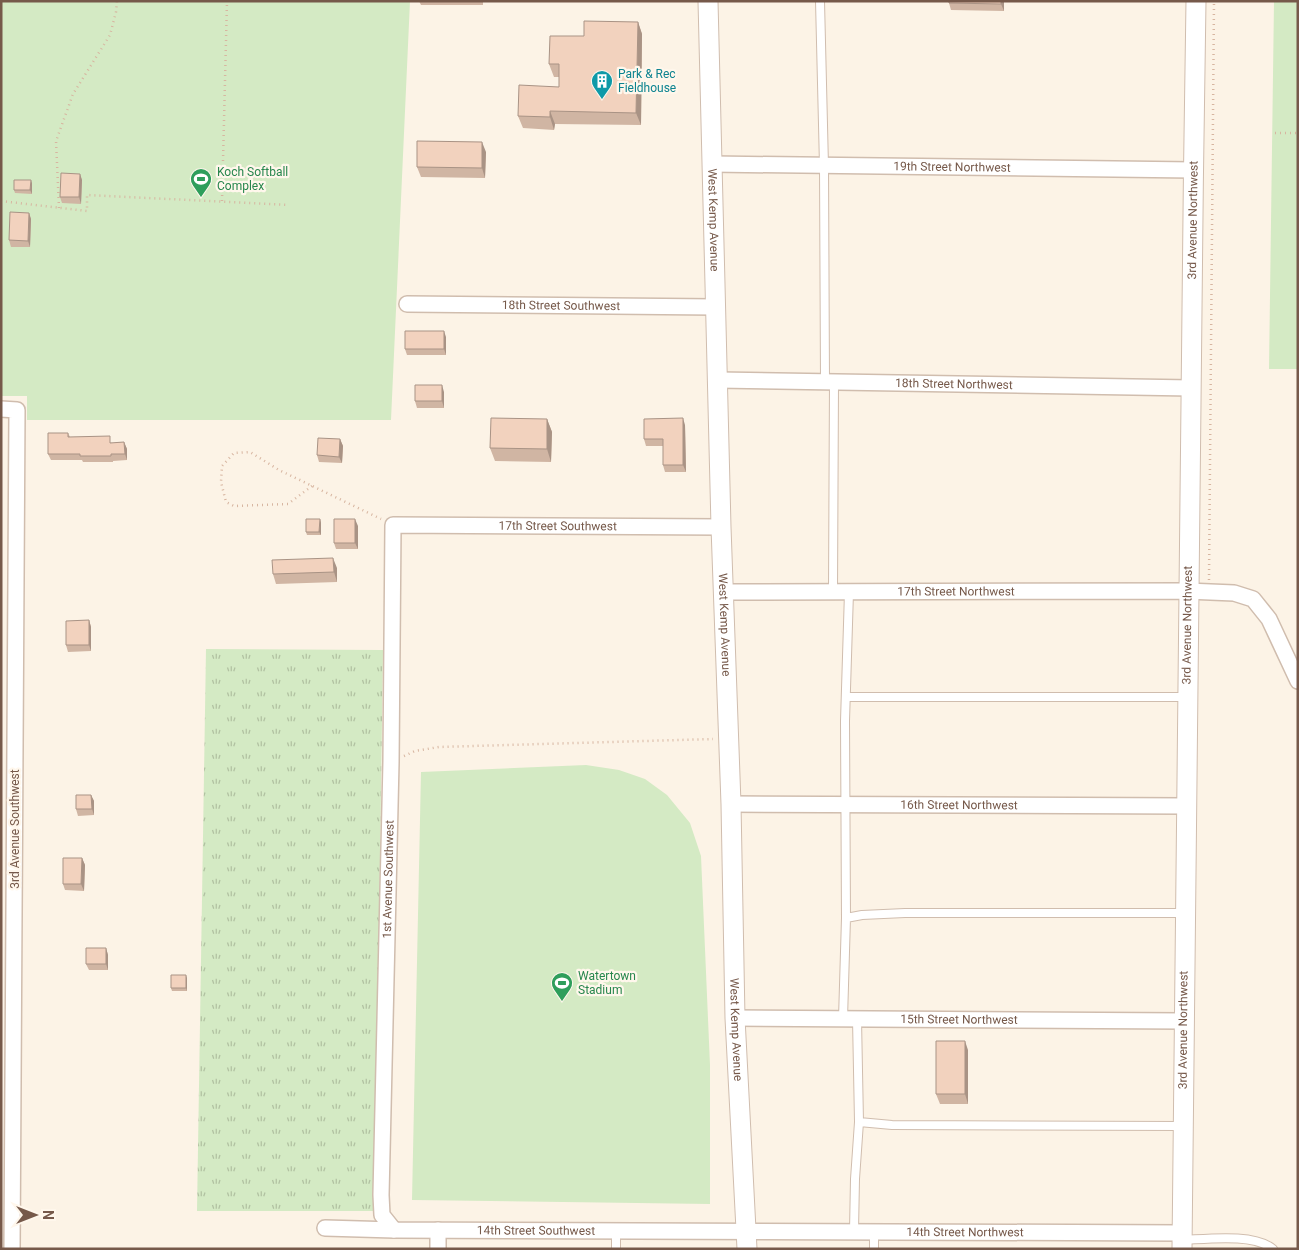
<svg xmlns="http://www.w3.org/2000/svg" width="1299" height="1250" viewBox="0 0 1299 1250" font-family="Roboto,sans-serif">
<defs>
<pattern id="grass-tufts" width="24" height="20" patternUnits="userSpaceOnUse" patternTransform="scale(1.25)"><rect width="24" height="20" fill="#d4eac4"/><path d="M3 7l-1-3M5 7V3M7 7l1-3M15 17l-1-3M17 17v-4M19 17l1-3" fill="none" stroke="#b1c1a1"/></pattern>
</defs>
<rect width="100%" height="100%" fill="#fcf3e6"/>
<path fill="url(#grass-tufts)" d="M206,649l177,1 -8,561h-178z"/>
<path fill="#d4eac4" d="M1,1h409l-19,419h-364v-24h-26z
M1274,1h24v368h-29z
M586,765l33,5 26,9 22,16 23,28 11,33 9,209v139l-298,-4 9,-428z"/>
<g fill="none" stroke-linecap="round" stroke-linejoin="round">
<g stroke="#d0bdae" stroke-width="10">
<path id="service" d="M820,1l4,165 1,216
M833,592l1,-210
M846,697h340
M846,918l16,-3 43,-2h278
M843,1019l3,-101 -1,-197 4,-129
M859,1122l33,3 290,1
M854,1231l1,-52 4,-57 -2,-103
M1182,1240c25,-1 72,-7 91,9
M616,1249v-19
M874,1249v-18"/>
</g>
<g stroke="#d0bdae" stroke-width="18">
<g id="minor">
<path id="s1" d="M712,164l481,6"/>
<path id="s2" d="M407,304l308,3"/>
<path id="s3" d="M718,380l473,8"/>
<path d="M1,409l16,1 -5,839"/>
<path id="s4" d="M725,592l462,-1 47,2 19,6 16,20 29,62"/>
<path id="s5" d="M731,804l454,2"/>
<path id="s6" d="M735,1018l448,3"/>
<path id="s7" d="M325,1228l69,2 788,3"/>
<path id="s8" d="M394,1230l-12,-15 -1,-20 10,-433 2,-237 328,2"/>
<path d="M438,1230v19"/>
</g>
</g>
<g stroke="#d0bdae" stroke-width="21">
<g id="tertiary">
<path id="s9" d="M708,1l13,526 10,277 4,214 12,231"/>
<path id="s10" d="M1182,1249c1,-416 8,-832 14,-1248"/>
</g>
</g>
<path stroke="#d7b5a0" stroke-width="2.5" stroke-dasharray="1 4" stroke-linecap="butt" d="M1275,133h23
M1,201l86,10v-16l202,10
M222,201l5,-200
M59,208l-3,-67 17,-47 37,-59 6,-23 1,-11
M312,486l-24,18 -54,2 -8,-4 -5,-20 1,-16 12,-13 16,-1 29,18 102,49
M1209,580l5,-579
M404,756l11,-5 24,-4 274,-8"/>
<use href="#service" stroke="#fff" stroke-width="8"/>
<use href="#minor" stroke="#fff" stroke-width="15"/>
<use href="#tertiary" stroke="#fff" stroke-width="19"/>
</g>
<path fill="#d0b5a3" d="M419,1h64v4h-62z
M1004,1v10l-53,-1 -2,-7z
M638,22l4,12 -1,91 -86,-1 -1,6 -31,-2 -5,-12 41,-29v-10h-5l-5,-13 35,-28z
M486,152l-1,26 -64,-1 -4,-10z
M80,174l2,6 -1,24 -19,-1 -2,-6z
M32,183v11l-17,-1 -1,-3z
M29,213l2,6 -1,28h-19l-2,-7z
M446,337v18h-39l-2,-6z
M444,392v16h-27l-2,-7z
M547,419l5,13 -1,30 -56,-1 -5,-13z
M685,425l1,47h-21l-2,-7v-19h-17l-2,-7z
M68,433l2,4 43,6 11,-1 3,7v11l-14,1v1h-30l-1,-2h-31l-3,-6z
M340,439l3,7 -1,17 -23,-1 -2,-7z
M320,519l1,4v12h-14l-1,-3z
M358,526v23h-22l-2,-6z
M337,568v14l-61,2 -3,-10z
M89,620l2,7v24l-23,1 -2,-7z
M91,795l3,6v14l-16,1 -2,-7z
M82,858l3,7 -1,26 -19,-1 -2,-6z
M106,948l2,7v15h-19l-3,-6z
M187,978v13h-15l-1,-3z
M968,1050v54h-28l-4,-10z"/>
<path fill="#a99385" d="M1001,1h3v10l-3,-7z
M638,22l4,12 -1,91 -5,-12z
M550,111l5,13 -1,6 -4,-13z
M482,142l4,10 -1,26 -3,-10z
M80,174l2,6 -1,24 -2,-7z
M31,180l1,3v11l-2,-4z
M29,213l2,6 -1,28 -2,-6z
M444,331l2,6v18l-2,-6z
M442,385l2,7v16l-2,-7z
M683,418l2,7 1,47 -3,-7z
M547,419l5,13 -1,30 -4,-13z
M340,439l3,7 -1,17 -3,-6z
M124,442l3,7v11l-2,-6z
M320,519l1,4v12l-2,-3z
M355,519l3,7v23l-3,-6z
M333,558l4,10v14l-3,-10z
M89,620l2,7v24l-2,-6z
M91,795l3,6v14l-2,-6z
M82,858l3,7 -1,26 -3,-7z
M106,948l2,7v15l-2,-6z
M186,975l1,3v13l-1,-3z
M965,1041l3,9v54l-3,-10z"/>
<path fill="#f2d2be" stroke="#a99385" d="M949,1h52v3l-52,-1z
M584,21l54,1 -2,91 -86,-2v6l-32,-1 1,-31 40,2v-23h-10l1,-28h34z
M417,141l65,1v26l-65,-1z
M61,173l19,1 -1,23h-19z
M14,180h17l-1,10h-16z
M10,212l19,1 -1,28 -19,-1z
M405,331h39v18h-39z
M415,385h27v16h-27z
M491,418l56,1v30l-57,-1z
M683,418v47h-20v-26h-19v-20z
M48,433h20v4l42,-1v7l14,-1 1,12h-14v2h-31v-2h-32z
M318,438l22,1 -1,18 -22,-2z
M306,519h14l-1,13h-13z
M334,519h21v24h-21z
M333,558l1,14 -61,2 -1,-14z
M89,620v25h-23v-24z
M76,795h15l1,14h-16z
M63,858h19l-1,26h-18z
M86,948h20v16h-20z
M171,975h15v13h-15z
M936,1041h29v53h-29z"/>
<defs>
<g id="building-pin" transform="scale(1.125)"><path d="M0 17L-7.5 6A9.5 9.5 0 1 1 7.5 6Z" fill="#0f9aa8" stroke="#fff7ec"/><path d="M-4-6H4V6H1V3H-1V6H-4ZM-2.5-4.3h1.7v1.8h-1.7ZM.8-4.3h1.7v1.8H.8ZM-2.5-1h1.7V.8h-1.7ZM.8-1h1.7V.8H.8Z" fill="#fff"/></g>
<g id="stadium-pin" transform="scale(1.125)"><path d="M0 17L-7.5 6A9.5 9.5 0 1 1 7.5 6Z" fill="#2e9e5b" stroke="#fff7ec"/><path d="M0-5a6.5 5 0 1 0 0 10a6.5 5 0 1 0 0-10ZM-3.5-1.8h7v3.6h-7Z" fill="#fff"/></g>
</defs>
<g fill-rule="evenodd">
<use href="#building-pin" x="602" y="81"/>
<use href="#stadium-pin" x="201" y="179"/>
<use href="#stadium-pin" x="562" y="983"/>
</g>
<g text-anchor="middle" stroke-width="4.5" stroke-linejoin="round" paint-order="stroke">
<g font-size="12" fill="#0d838f" stroke="#fff7ec" text-anchor="start">
<text x="618" y="78">Park &amp; Rec<tspan x="618" dy="14">Fieldhouse</tspan></text>
</g>
<g font-size="12" fill="#76594a" stroke="#fff7ec">
<text dy="4" stroke="none"><textPath href="#s1" startOffset="240">19th Street Northwest</textPath></text>
<text dy="4" stroke="none"><textPath href="#s9" startOffset="219">West Kemp Avenue</textPath></text>
<text dy="4" stroke="none"><textPath href="#s10" startOffset="1029">3rd Avenue Northwest</textPath></text>
<text dy="4" stroke="none"><textPath href="#s2" startOffset="154">18th Street Southwest</textPath></text>
<text dy="4" stroke="none"><textPath href="#s3" startOffset="236">18th Street Northwest</textPath></text>
<text dy="4" stroke="none"><textPath href="#s8" startOffset="874">17th Street Southwest</textPath></text>
<text dy="4" stroke="none"><textPath href="#s4" startOffset="231">17th Street Northwest</textPath></text>
<text dy="4" stroke="none"><textPath href="#s9" startOffset="624">West Kemp Avenue</textPath></text>
<text dy="4" stroke="none"><textPath href="#s10" startOffset="624">3rd Avenue Northwest</textPath></text>
<text dy="4" stroke="none"><textPath href="#s5" startOffset="228">16th Street Northwest</textPath></text>
<text transform="translate(15 829) rotate(-90)" y="4">3rd Avenue Southwest</text>
<text dy="4" stroke="none"><textPath href="#s8" startOffset="355">1st Avenue Southwest</textPath></text>
<text dy="4" stroke="none"><textPath href="#s6" startOffset="224">15th Street Northwest</textPath></text>
<text dy="4" stroke="none"><textPath href="#s9" startOffset="1029">West Kemp Avenue</textPath></text>
<text dy="4" stroke="none"><textPath href="#s10" startOffset="219">3rd Avenue Northwest</textPath></text>
<text dy="4" stroke="none"><textPath href="#s7" startOffset="211">14th Street Southwest</textPath></text>
<text dy="4" stroke="none"><textPath href="#s7" startOffset="640">14th Street Northwest</textPath></text>
</g>
<g font-size="12" fill="#27864d" stroke="#fff7ec" text-anchor="start">
<text x="217" y="176">Koch Softball<tspan x="217" dy="14">Complex</tspan></text>
<text x="578" y="980">Watertown<tspan x="578" dy="14">Stadium</tspan></text>
</g>
</g>
<rect width="1299" height="1250" fill="none" stroke="#76594a" stroke-width="5"/>
<g transform="translate(35 1215) rotate(90)" stroke="#fff7ec" stroke-width="4" paint-order="stroke">
<path d="M0-4L9 19L0 12L-9 19Z" fill="#76594a"/>
<text y="-8" font-size="14" font-weight="bold" text-anchor="middle" fill="#76594a">N</text>
</g>
</svg>
